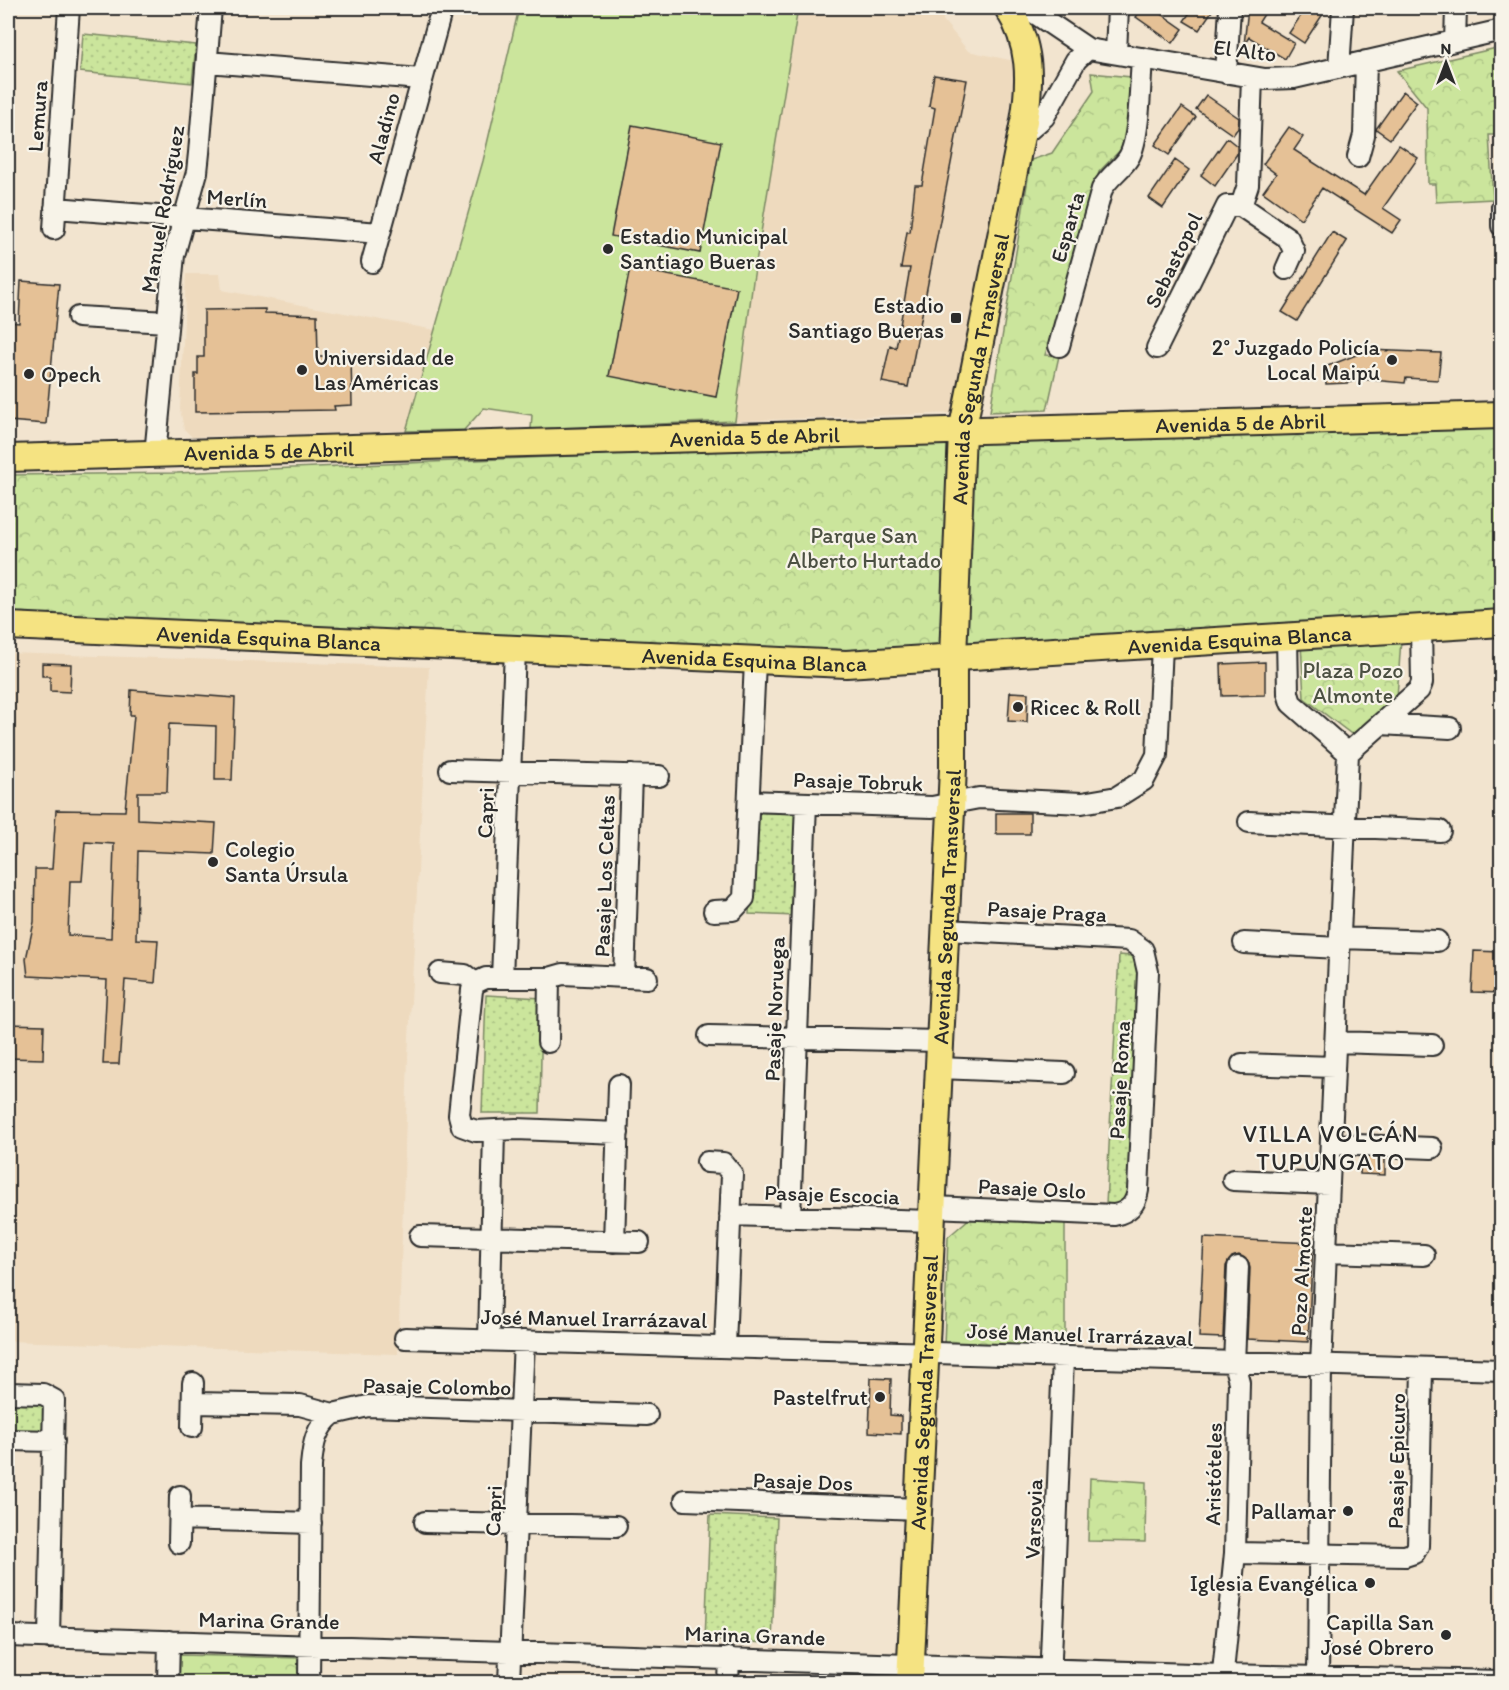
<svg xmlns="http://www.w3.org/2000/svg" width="1509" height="1690" viewBox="0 0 1509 1690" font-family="Itim,sans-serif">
<defs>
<pattern id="grass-dots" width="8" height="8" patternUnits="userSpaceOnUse" patternTransform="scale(1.5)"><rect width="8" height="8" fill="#cbe59c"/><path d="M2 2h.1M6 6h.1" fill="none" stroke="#aec587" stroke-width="1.8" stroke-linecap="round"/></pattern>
<pattern id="forest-crowns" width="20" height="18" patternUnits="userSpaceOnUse" patternTransform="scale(1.5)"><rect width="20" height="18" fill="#cbe59c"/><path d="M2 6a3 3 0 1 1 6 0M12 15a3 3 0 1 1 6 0" fill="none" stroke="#aec587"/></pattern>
</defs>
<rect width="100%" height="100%" fill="#f2e4cf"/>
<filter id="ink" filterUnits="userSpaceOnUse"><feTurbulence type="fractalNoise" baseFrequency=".0167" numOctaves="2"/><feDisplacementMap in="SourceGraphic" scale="12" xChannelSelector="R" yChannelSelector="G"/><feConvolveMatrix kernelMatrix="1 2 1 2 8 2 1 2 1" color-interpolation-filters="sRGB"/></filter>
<g filter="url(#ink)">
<path fill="#eedabe" d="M798,8h146l-1,12 25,31 46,10v28l-60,324 -219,8 18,-140z
M186,274h34l2,16 213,40 -29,101 -214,6 -8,-8 -4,-20z
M8,653l421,14 -21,390 -10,297 -390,-13z"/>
<path fill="url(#grass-dots)" stroke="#7b8864" stroke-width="1.5" d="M83,34l113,11 -4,38 -112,-11z
M753,812l46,2 -4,102 -46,-2z
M1119,955l13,1 7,17 -9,217 -9,15 -15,-1z
M486,995l56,3 -2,115h-58z
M8,1396l35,1 6,36 -41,3z
M710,1515l67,3 -5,125 -67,-3z"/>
<path fill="url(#forest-crowns)" stroke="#7b8864" stroke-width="1.5" d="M1501,47v88h-12l4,64 -57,3 -1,-18h-7l-1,-76 -30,-37z
M1091,73l40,4 -4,66 -28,29 -54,183 14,1 -12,54 -57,2 41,-252 21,-7 42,-62z
M1501,422v189l-659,41 -834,-36v-141l169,-2 789,-34z
M1401,639l-4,59 -43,38 -50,-38 -3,-54z
M970,1218l95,4v129l-121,-5 4,-109z
M1090,1478l56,4 -1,60 -57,-1z
M180,1655l120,3 -1,24h-120z"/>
<path fill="#cbe59c" stroke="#7b8864" stroke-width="1.5" d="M519,8h279l-45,273 -18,140 -204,8 1,-14 -48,-7 -20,22 -58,1 77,-270z"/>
<path fill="#e5c196" stroke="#2b2b2b" stroke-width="1.5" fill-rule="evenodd" d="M1142,8h11l30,21 -10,14 -37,-26z
M1193,8h21l-15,22 -15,-9z
M1248,8h20l-9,14 35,21 -9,16 -36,-22 -5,8z
M1306,8h21l-23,35 -15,-10z
M934,75l33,5 -59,307 -26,-5 8,-37 6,3 14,-80h-9l6,-36h3l5,-47h7l13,-77 -6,-2z
M1403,91l14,11 -27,37 -14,-10z
M1206,95l33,23 -1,10 -5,7 -37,-26z
M1182,107l14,10 -27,38 -14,-10z
M632,125l89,17 -21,111 -89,-17z
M1289,127l14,10 -9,13 70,45 35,-50 19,13 -35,50 18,12 -9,13 -70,-45 -21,31 -38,-27 13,-18 -13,-10z
M1227,138l10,8v8l-22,32 -14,-11z
M1175,160l14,10 -26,38 -14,-10z
M1332,232l15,9 -50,80 -15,-9z
M630,268l107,20 -21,109 -107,-21z
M21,281l38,3 -13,140 -38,-3v-99l11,1z
M265,309v4l52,2 1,41h33l1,49 -18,1 1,4 -140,2v-38h3v-17h6v-47z
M1369,350l72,3 -3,27 -32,-2 -1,5 -45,-4 -12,4 -22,1 -1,-17z
M1265,662v33l-43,1 -1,-32z
M42,663l29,1 -1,28 -20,-1v-15h-8z
M131,690l104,8 -3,82h-17l1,-54 -47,-2 -2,68h-29v27l78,4 -2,31 -76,-3 -2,88 22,1 -3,43 -30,-3 -6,84h-16l4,-84 -79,-4 -2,-17 8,-37 1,-53h17l4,-59 69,1 9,-96h-4zM85,842l29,2 -3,94 -43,-3 2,-54h12z
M1010,692l18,1 -1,29 -19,-1z
M996,813h34v21h-34z
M1474,951l28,1v41l-30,-1z
M8,1024l36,1 -1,34 -35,-1z
M1361,1157l24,1v17l-25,-1z
M1204,1238l109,5 -5,99 -61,-3 3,-71 -2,-7 -9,-6 -7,2 -6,9 -3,72 -24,-1z
M871,1378l20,1 -1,36 11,1v18l-32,-2z"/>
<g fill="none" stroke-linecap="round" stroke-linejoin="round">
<g stroke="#2b2b2b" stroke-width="24">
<path id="minor" d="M1027,8l61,41 177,30 29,-1 208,-48
M1455,41l1,-33
M1116,53l2,-45
M207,62l214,17
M1339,68l4,-60
M1226,73l4,-65
M1021,137l23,-20 32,-57 12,-11
M1358,157l6,-22 2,-74
M1241,206l7,-21 4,-107
M1502,207v19
M55,208l325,25
M54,229l15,-221
M372,262l70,-254
M78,317l89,5
M1059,346l43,-157c7,-13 20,-20 27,-32 11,-19 11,-75 13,-99
M1157,348l70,-142h14l47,32 6,13 -8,18
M155,455l19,-200 23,-83 2,-19 12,-145
M1287,637l1,56 3,10 57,50
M1381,724l69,4
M450,770l209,6
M749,801l183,6 47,-9 103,5 35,-6 27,-17 13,-25 5,-110
M1249,822l191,9
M714,911l19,-1 11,-12 11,-236
M1340,938l97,3
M1244,943l95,5
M440,973l25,2 10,8
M624,977l7,-202
M502,978l13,-328
M709,1036l231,5
M548,1042l1,-64
M1335,1042l97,3
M1242,1064l92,3
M939,1068l125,5
M618,1133l-102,-4 -40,2 -14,-5 -3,-11 13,-125 3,-7 11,-5h63l14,-4 84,4
M1331,1144l101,4
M707,1162l16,1 9,11 -7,172
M1233,1180l96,4
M933,1207l181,8c15,-3 22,-11 24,-25l10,-218 -5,-22 -14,-10 -183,-10
M730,1215l202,6
M790,1217l16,-414
M420,1236l219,6
M614,1242l5,-157
M1326,1252l98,3
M405,1338c366,9 731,22 1097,32
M489,1340l5,-209
M8,1393l35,1 11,6 -5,238
M193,1403l107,2 33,9 35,-8 279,9
M192,1427l1,-44
M8,1440l46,1
M685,1500l234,9
M180,1519l131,4
M425,1522l191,4
M179,1543l1,-47
M1235,1553l170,3 9,-3 4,-7 4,-178
M8,1636l1215,39 279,6
M168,1682l1,-41
M309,1682l2,-216c2,-21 4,-38 22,-52
M509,1682l15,-341
M728,1682l1,-24
M1050,1682l13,-324
M1222,1682l13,-129 4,-171 -5,-19 4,-96
M1318,1682l3,-317 27,-612 71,-63 3,-7 -1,-55"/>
</g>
<g stroke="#2b2b2b" stroke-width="30">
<g id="major">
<path id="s1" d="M8,458l1494,-43"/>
<path id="s2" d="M8,626l838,38 656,-41"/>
<path id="s3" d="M910,1682l43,-914v-111l9,-225 62,-311c7,-41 7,-77 -16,-113"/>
</g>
</g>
<use href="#minor" stroke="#f7f3e8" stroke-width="20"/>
<use href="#major" stroke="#f5e382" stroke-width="26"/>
</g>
</g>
<g fill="#2b2b2b" stroke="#f7f3e8" stroke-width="2">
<circle cx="608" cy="249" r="6"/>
<rect x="950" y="312" width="12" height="12" rx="3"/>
<circle cx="1392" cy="360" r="6"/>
<circle cx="302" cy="370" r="6"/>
<circle cx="29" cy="374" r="6"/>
<circle cx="1018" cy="707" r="6"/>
<circle cx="213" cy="862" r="6"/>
<circle cx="880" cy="1397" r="6"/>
<circle cx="1348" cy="1511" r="6"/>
<circle cx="1370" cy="1583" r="6"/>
<circle cx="1446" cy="1635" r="6"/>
</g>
<g text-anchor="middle" stroke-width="4.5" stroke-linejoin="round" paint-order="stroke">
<g font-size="22" fill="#2b2b2b" stroke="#f7f3e8">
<text transform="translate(1245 50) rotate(7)" y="8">El Alto</text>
<text transform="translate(37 116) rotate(-86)" y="8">Lemura</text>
<text transform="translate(383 128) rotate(-75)" y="8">Aladino</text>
<text transform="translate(237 198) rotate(4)" y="8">Merlín</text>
<text transform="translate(162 209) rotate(-80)" y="8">Manuel Rodríguez</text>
<text transform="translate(1067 227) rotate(-74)" y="8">Esparta</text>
<text transform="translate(1173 260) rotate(-64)" y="8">Sebastopol</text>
<text dy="8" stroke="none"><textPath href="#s3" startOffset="1316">Avenida Segunda Transversal</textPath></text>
<text dy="8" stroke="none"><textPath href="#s1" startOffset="1233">Avenida 5 de Abril</textPath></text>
<text dy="8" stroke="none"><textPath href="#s1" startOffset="747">Avenida 5 de Abril</textPath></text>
<text dy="8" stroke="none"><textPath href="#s1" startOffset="261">Avenida 5 de Abril</textPath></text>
<text dy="8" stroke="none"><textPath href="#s2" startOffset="261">Avenida Esquina Blanca</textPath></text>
<text dy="8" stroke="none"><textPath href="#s2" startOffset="1233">Avenida Esquina Blanca</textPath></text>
<text dy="8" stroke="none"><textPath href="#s2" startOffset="747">Avenida Esquina Blanca</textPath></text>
<text transform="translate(858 781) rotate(2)" y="8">Pasaje Tobruk</text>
<text transform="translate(485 813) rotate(-88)" y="8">Capri</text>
<text transform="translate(604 876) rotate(-88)" y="8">Pasaje Los Celtas</text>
<text dy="8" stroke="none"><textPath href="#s3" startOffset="776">Avenida Segunda Transversal</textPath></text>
<text transform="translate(1047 911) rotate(3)" y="8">Pasaje Praga</text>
<text transform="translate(774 1009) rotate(-88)" y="8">Pasaje Noruega</text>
<text transform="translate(1119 1080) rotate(-87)" y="8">Pasaje Roma</text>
<text transform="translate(1032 1188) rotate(3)" y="8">Pasaje Oslo</text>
<text transform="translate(832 1194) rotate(2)" y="8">Pasaje Escocia</text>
<text transform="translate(1301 1271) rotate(-87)" y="8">Pozo Almonte</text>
<text transform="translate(594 1318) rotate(1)" y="8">José Manuel Irarrázaval</text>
<text transform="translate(1080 1334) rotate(2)" y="8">José Manuel Irarrázaval</text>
<text transform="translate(437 1386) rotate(1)" y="8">Pasaje Colombo</text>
<text dy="8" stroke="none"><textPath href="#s3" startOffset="290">Avenida Segunda Transversal</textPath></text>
<text transform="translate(1396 1461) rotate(-89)" y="8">Pasaje Epicuro</text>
<text transform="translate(1213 1474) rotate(-89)" y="8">Aristóteles</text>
<text transform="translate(803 1481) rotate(2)" y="8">Pasaje Dos</text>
<text transform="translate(493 1511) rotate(-88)" y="8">Capri</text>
<text transform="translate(1033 1519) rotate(-88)" y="8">Varsovia</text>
<text transform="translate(269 1620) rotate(1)" y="8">Marina Grande</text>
<text transform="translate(755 1635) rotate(2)" y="8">Marina Grande</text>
</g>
<g font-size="22" fill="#2b2b2b" stroke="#f7f3e8" text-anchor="end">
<text x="620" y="244" text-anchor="start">Estadio Municipal<tspan x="620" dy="25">Santiago Bueras</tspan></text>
<text x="944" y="313">Estadio<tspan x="944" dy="25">Santiago Bueras</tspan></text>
<text x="1380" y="355">2° Juzgado Policía<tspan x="1380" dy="25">Local Maipú</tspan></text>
<text x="314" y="365" text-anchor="start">Universidad de<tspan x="314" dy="25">Las Américas</tspan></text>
<text x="41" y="382" text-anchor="start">Opech</text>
<text x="1030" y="715" text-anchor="start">Ricec &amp; Roll</text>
<text x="225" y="857" text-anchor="start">Colegio<tspan x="225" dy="25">Santa Úrsula</tspan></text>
<text x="868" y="1405">Pastelfrut</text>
<text x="1336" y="1519">Pallamar</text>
<text x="1358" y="1591">Iglesia Evangélica</text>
<text x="1434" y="1630">Capilla San<tspan x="1434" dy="25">José Obrero</tspan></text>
</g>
<g font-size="22" fill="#4b5042" stroke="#f7f3e8">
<text x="864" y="543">Parque San<tspan x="864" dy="25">Alberto Hurtado</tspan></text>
<text x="1353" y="678">Plaza Pozo<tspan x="1353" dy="25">Almonte</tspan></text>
</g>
<g font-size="24" letter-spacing="1.5" fill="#2b2b2b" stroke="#f7f3e8">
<text x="1331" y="1142">VILLA VOLCÁN<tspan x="1331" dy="28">TUPUNGATO</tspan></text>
</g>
</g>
<rect width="1509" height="1690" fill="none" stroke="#f7f3e8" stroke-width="30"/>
<rect x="15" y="15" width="1479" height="1660" fill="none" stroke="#2b2b2b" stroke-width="2" filter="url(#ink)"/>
<g transform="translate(1446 63)" stroke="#f7f3e8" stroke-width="4.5" paint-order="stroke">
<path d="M0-4.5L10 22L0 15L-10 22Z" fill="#2b2b2b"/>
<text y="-9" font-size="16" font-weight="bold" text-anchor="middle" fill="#2b2b2b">N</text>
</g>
</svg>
